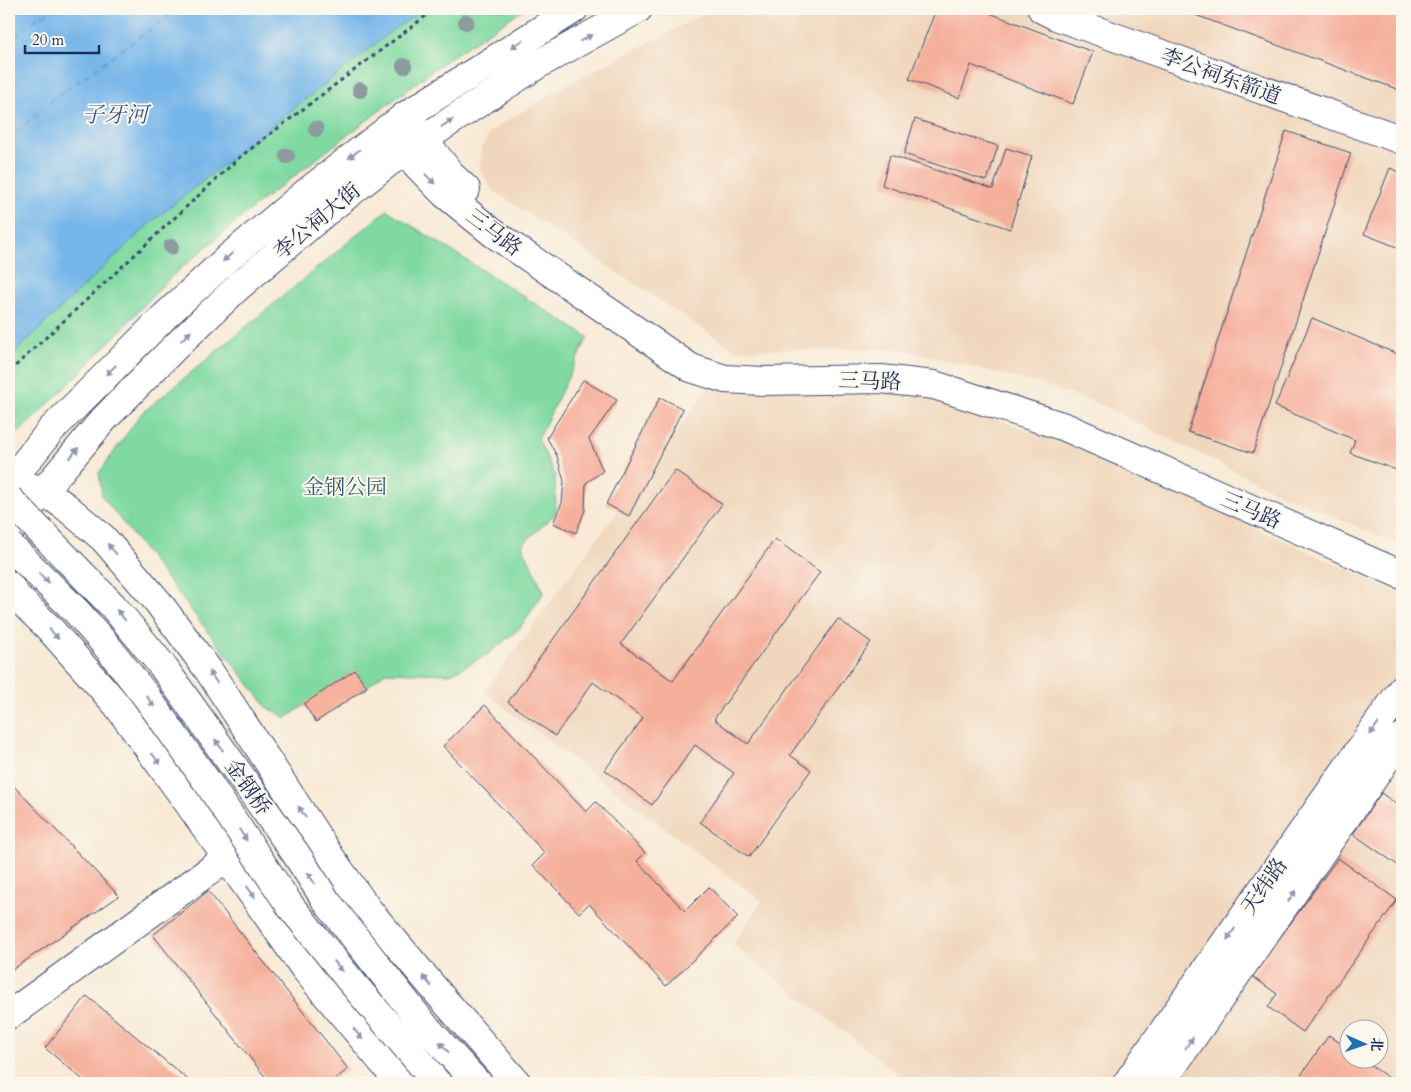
<svg xmlns="http://www.w3.org/2000/svg" width="1411" height="1092" viewBox="0 0 1411 1092" font-family="Cardo,'Noto Serif SC',serif">
<rect width="100%" height="100%" fill="#fbf7ec"/>
<filter id="ink" filterUnits="userSpaceOnUse"><feTurbulence type="fractalNoise" baseFrequency=".02" numOctaves="2"/><feDisplacementMap in="SourceGraphic" scale="10" xChannelSelector="R" yChannelSelector="G"/><feConvolveMatrix kernelMatrix="1 2 1 2 8 2 1 2 1" color-interpolation-filters="sRGB"/></filter>
<filter id="wash" filterUnits="userSpaceOnUse"><feTurbulence type="fractalNoise" baseFrequency=".0096" numOctaves="4" result="noise"/><feDisplacementMap in="SourceGraphic" scale="20" xChannelSelector="R" yChannelSelector="G"/><feGaussianBlur stdDeviation="1.12" result="paint"/><feColorMatrix in="noise" values="0 0 0 0 0 0 0 0 0 0 0 0 0 0 0 0 0 1.4 0 .05"/><feComposite in="paint" operator="in"/></filter>
<g filter="url(#wash)">
<rect width="100%" height="100%" fill="#f8ead6"/>
<path fill="#f0d6bc" fill-rule="evenodd" d="M713,9h689v537l-121,-52 -184,-91 -61,-20 -134,-34 -167,1 -243,-160 -12,-20 1,-22 10,-17 68,-42z
M709,387l208,6 148,49 337,152v489h-492l-177,-138 29,-44 -278,-209zM1348,1030h30v30h-30z"/>
<path fill="#7fd9a0" stroke="#4d847f" d="M9,9h515l-82,54 -191,146 -79,67 -98,103 -65,63z
M387,210l201,127 -50,102 17,36 1,38 -34,32 22,47 -24,36 -32,26 -37,20 -66,-2 -23,19 -13,-17 -63,44 -19,-11 -165,-211 -3,-23 42,-59z"/>
<path fill="#75b5e9" stroke="#4872a4" d="M9,9h416l-31,20 -243,193 -142,136z"/>
<g fill="none" stroke-linecap="round" stroke-linejoin="round">
<path stroke="#365788" stroke-width="1" stroke-dasharray="6 5" stroke-linecap="butt" d="M9,44l21,-21 25,-14
M9,140l42,-39 127,-92"/>
</g>
<g id="blocks">
<path fill="#f5b09c" d="M936,9h43l114,43 -20,52 -102,-39 -12,33 -50,-19z
M1179,9h223v82z
M915,119l83,27 -11,35 -83,-27z
M1286,131l65,22 -98,300 -65,-21z
M1006,148l26,8 -22,73 -128,-44 8,-30 103,34z
M1390,168l12,5v76l-38,-15z
M1312,318l90,38v116l-52,-19 5,-13 -80,-34z
M583,380l34,20 -28,39 14,32 -17,12 -1,27 -9,23 -23,-10 9,-20 2,-22 -7,-25 -10,-18z
M660,397l23,12 -54,107 -23,-12z
M675,470l47,34 -101,140 52,37 102,-142 45,33 -106,147 34,25 90,-125 33,23 -81,113 21,15 -62,87 -49,-35 34,-49 -39,-28 -43,60 -47,-35 38,-52 -50,-36 -38,54 -47,-34z
M355,670l12,17 -51,35 -12,-18z
M485,705l101,107 10,-10 49,51 -8,8 48,50 24,-24 29,30 -72,69 -77,-82 -10,9 -46,-48 12,-12 -102,-107z
M9,781l110,115 -110,76z
M1381,793l21,15v60l-49,-34z
M1338,858l59,42 -94,132 -35,-25 9,-13 -25,-18z
M208,891l140,178 -18,14h-60l-117,-148z
M87,996l105,87h-105l-42,-35z
M1329,1035l19,14v11h15l33,23h-89l-8,-5z"/>
</g>
</g>
<g filter="url(#ink)">
<use href="#blocks" fill-opacity="0" stroke="#3c4b70" stroke-width="1"/>
<g fill="none" stroke-linecap="round" stroke-linejoin="round">
<g stroke="#3c4b70" stroke-width="30">
<path id="minor" d="M1042,9l14,7 346,124
M405,116l48,61 13,12
M388,128l28,36 29,30 48,39 198,135 34,11 38,2 118,-2 53,6 131,42 337,148
M9,1015l218,-157
M1127,1083l275,-394
M1161,1083l241,-346"/>
</g>
<g stroke="#3c4b70" stroke-width="30">
<path id="major" d="M9,480l34,11 22,15 38,32 55,64 51,69 122,187 38,53 75,89 73,83
M9,483l42,-53 114,-114 63,-58 80,-67 97,-75 169,-107
M9,532l94,-112 69,-70 67,-64 83,-71 67,-53 74,-49 74,-48 101,-56
M9,585l8,12 32,31 68,77 72,99 116,165 95,114"/>
</g>
<path stroke="#3c4b70" stroke-width="3" stroke-dasharray="4 4" stroke-linecap="butt" d="M9,370h2l229,-213 195,-148"/>
<use href="#minor" stroke="#fff" stroke-width="28"/>
<use href="#major" stroke="#fff" stroke-width="28"/>
<g stroke="#3c4b70" stroke-width="30" stroke-linecap="butt">
<path id="major-bridge" d="M9,499l104,107 48,58 135,190 31,48 96,122 54,59
M9,545l68,67 29,33 40,51 62,87 83,124 58,72 88,104"/>
</g>
<use href="#major-bridge" stroke="#fff" stroke-width="28"/>
</g>
<g fill="#8c9b9d">
<circle cx="466" cy="22" r="8"/>
<circle cx="404" cy="66" r="8"/>
<circle cx="360" cy="90" r="8"/>
<circle cx="316" cy="129" r="8"/>
<circle cx="287" cy="156" r="8"/>
<circle cx="171" cy="247" r="8"/>
</g>
<defs><path id="oneway-solid" d="M-6-.8H1V-3.2L6.5 0L1 3.2V.8H-6Z" transform="scale(1.25)"/></defs>
<g fill="#8d97ae">
<use href="#oneway-solid" transform="translate(586 38) rotate(-29)"/>
<use href="#oneway-solid" transform="translate(517 44) rotate(148)"/>
<use href="#oneway-solid" transform="translate(447 123) rotate(-33)"/>
<use href="#oneway-solid" transform="translate(354 154) rotate(142)"/>
<use href="#oneway-solid" transform="translate(430 179) rotate(46)"/>
<use href="#oneway-solid" transform="translate(228 257) rotate(139)"/>
<use href="#oneway-solid" transform="translate(186 336) rotate(-43)"/>
<use href="#oneway-solid" transform="translate(111 370) rotate(135)"/>
<use href="#oneway-solid" transform="translate(74 453) rotate(-50)"/>
<use href="#oneway-solid" transform="translate(112 549) rotate(-131)"/>
<use href="#oneway-solid" transform="translate(44 578) rotate(45)"/>
<use href="#oneway-solid" transform="translate(121 615) rotate(-129)"/>
<use href="#oneway-solid" transform="translate(54 634) rotate(48)"/>
<use href="#oneway-solid" transform="translate(213 677) rotate(-124)"/>
<use href="#oneway-solid" transform="translate(150 701) rotate(54)"/>
<use href="#oneway-solid" transform="translate(1374 729) rotate(125)"/>
<use href="#oneway-solid" transform="translate(219 745) rotate(-125)"/>
<use href="#oneway-solid" transform="translate(156 759) rotate(54)"/>
<use href="#oneway-solid" transform="translate(302 812) rotate(-123)"/>
<use href="#oneway-solid" transform="translate(243 835) rotate(56)"/>
<use href="#oneway-solid" transform="translate(311 878) rotate(-123)"/>
<use href="#oneway-solid" transform="translate(251 892) rotate(55)"/>
<use href="#oneway-solid" transform="translate(1292 896) rotate(-55)"/>
<use href="#oneway-solid" transform="translate(1231 934) rotate(125)"/>
<use href="#oneway-solid" transform="translate(338 966) rotate(51)"/>
<use href="#oneway-solid" transform="translate(427 981) rotate(-130)"/>
<use href="#oneway-solid" transform="translate(358 1034) rotate(50)"/>
<use href="#oneway-solid" transform="translate(1189 1043) rotate(-55)"/>
<use href="#oneway-solid" transform="translate(444 1047) rotate(-132)"/>
</g>
</g>
<g text-anchor="middle" stroke-width="4" stroke-linejoin="round" paint-order="stroke">
<g font-size="21" fill="#1b2f5e" stroke="#fbf7ec">
<text transform="translate(1221 76) rotate(20)" y="7">李公祠东箭道</text>
<text transform="translate(317 221) rotate(-40)" y="7">李公祠大街</text>
<text transform="translate(494 232) rotate(37)" y="7">三马路</text>
<text transform="translate(870 381) rotate(2)" y="7">三马路</text>
<text transform="translate(1251 510) rotate(23)" y="7">三马路</text>
<text transform="translate(248 787) rotate(55)" y="7">金钢桥</text>
<text transform="translate(1264 886) rotate(-55)" y="7">天纬路</text>
</g>
<g font-size="21" fill="#345a6e" stroke="#fbf7ec">
<text x="345" y="494">金钢公园</text>
</g>
<g font-size="22" font-style="italic" fill="#365788" stroke="#fbf7ec">
<text x="115" y="122">子牙河</text>
</g>
</g>
<rect width="1411" height="1092" fill="none" stroke="#fbf7ec" stroke-width="30"/>
<g transform="translate(1364 1044) rotate(92)"><circle r="24" fill="#fbf7ec" stroke="#a1a7b3"/>
<path d="M0-4L9 19L0 12L-9 19Z" fill="#1f6fb2"/>
<text y="-8" font-size="14" font-weight="bold" text-anchor="middle" fill="#1b2f5e">北</text>
</g>
<path d="M25 45v8h74v-8" fill="none" stroke="#1b2f5e" stroke-width="2.5"/>
<text x="32" y="45" font-size="15" fill="#1b2f5e" stroke="#fbf7ec" stroke-width="4" paint-order="stroke">20 m</text>
</svg>
